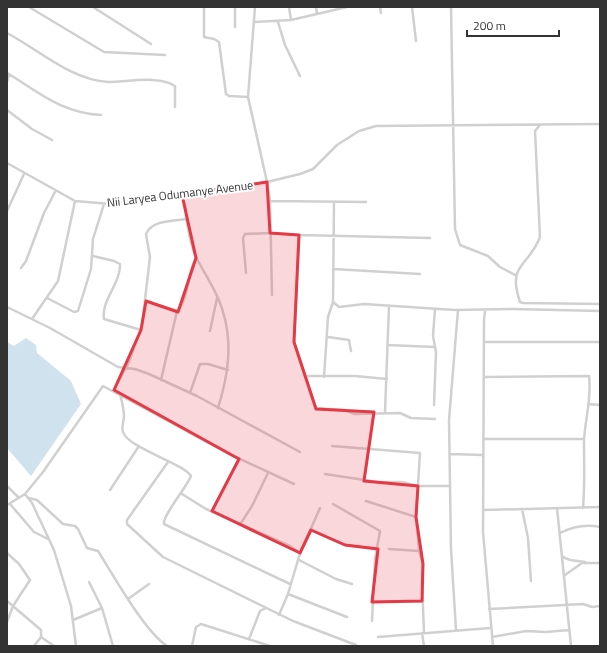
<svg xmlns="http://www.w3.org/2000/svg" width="607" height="653" viewBox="0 0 607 653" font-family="'Titillium Web',sans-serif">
<rect width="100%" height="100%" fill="#fff"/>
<path fill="#cfe2ee" d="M26,338l10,7 1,8 34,28 10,23 -50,72 -24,-28v-106l7,4z"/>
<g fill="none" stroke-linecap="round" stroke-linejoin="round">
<path stroke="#d0d0d0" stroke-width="2.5" d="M29,7l75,45 61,3
M93,7l58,37
M204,7v30l10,2 5,3 7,52 3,2 19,1
M235,7v20
M255,7l-7,90 19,85 3,19 96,1
M289,7l2,13
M316,7l1,7
M380,7l1,6
M412,7l4,34
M451,7l4,222 5,16 28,11 12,11 15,8
M254,22l37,-2 56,-13
M278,22l7,23 15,31
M7,33c32,17 64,47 101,49 19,0 51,-7 67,4v21
M7,73c32,19 54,40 94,42
M7,82l2,-8
M7,110l25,19 20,11
M540,125l-5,6 5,106c-12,31 -33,26 -20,65l3,1 77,1
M7,163l68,38 36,3 156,-22 33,-8 13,-5 24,-24 22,-14 17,-5 224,-2
M182,195l4,14v10
M270,201l2,94
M7,211l17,-37
M299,235l-5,107 22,66 28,2 11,4 45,-1 11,5 24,1
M93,256l21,5 6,3c1,19 -19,36 -16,55l37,11
M21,268l5,-7 18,-48 11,-21
M333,269l87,5
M246,273l-3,-35 2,-4 25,-1 29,2 131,3
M47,298l27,14 4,-1 13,-42 2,-30 11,-35
M146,301l31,10
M333,302l6,5 25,-3 91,6 58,-1 87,2
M7,307l43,21 68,39 17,2 14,5 48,22 103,56
M485,310l-1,10 -1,212 10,114
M32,319l26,-38 17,-80
M210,331l7,-33
M328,337l21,3 2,11
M485,342h115
M388,345l46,2
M305,376h50l32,3
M324,377l4,-60 5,-15 1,-100
M484,377l105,-1c3,22 -4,43 -5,65 0,22 1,44 -1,67
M161,380l16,-69c13,-14 9,-36 19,-53
M114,390l15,-28 13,-37 8,-68 -4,-23c6,-14 27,-13 40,-15 3,12 4,26 10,38 9,18 22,35 27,55 10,32 5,64 -5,96
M190,393l10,-29h8l20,6
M120,394c2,8 4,15 4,22 0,5 -3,11 -1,16 5,16 60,31 68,44 -4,11 -29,40 -27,48l126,60
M588,404l12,1
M434,405l2,-53 -3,-16 2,-27
M385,412l4,-106
M484,439h100
M332,446l88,7 -4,64 3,34 4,13 -1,18 2,50
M450,454l33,1
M168,462l-41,58v4l36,33 130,64 63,24
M325,474l53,8h24l16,4h32
M364,480l10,-68
M7,486l12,12
M110,490l29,-44
M25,494l7,9 22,47 17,56 5,40
M182,494l24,15 84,37 10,7
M29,498l8,2 26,24 12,2 3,3 9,19 11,3c15,24 47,81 69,95
M366,501l50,16
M10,504l24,28 14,7
M333,504l47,27 -5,28 -3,62
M7,505l18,-11 18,-22 60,-86 124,67 67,31
M557,508l14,138
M522,509l6,29 3,43
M484,510l116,-3
M212,511l27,-52
M241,523l11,-17 16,-33
M311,530l34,15 33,4
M560,533c12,-6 27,-9 40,-6
M389,549l30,2
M7,553l12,11 11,16 -17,26 -6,16
M563,557l7,3 15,2
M299,560l37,19 16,5
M565,575l17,-12h18
M89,582l13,26 11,38
M288,594l59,23
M128,599l21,-15
M7,601l34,29v7l-7,9
M372,602l50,-1
M489,609l94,-5 9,3 8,-1
M279,615l9,-21 12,-41 20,-45
M73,620l29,-12
M456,630l-5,-81 -2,-129 9,-110
M422,633l2,13
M41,637l13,9
M378,637l112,-9
M492,637l34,-6 20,1 23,-2
M249,639l11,-28 6,-3
M192,646l4,-19 5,-3 69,22"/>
</g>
<path fill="#e63946" fill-opacity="0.2" stroke="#e63946" stroke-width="3" stroke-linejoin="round" d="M267,182l3,51 29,2 -5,107 22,67 58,3 -10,69 54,5 -2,31 7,47 -1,37 -50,1 6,-53 -33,-4 -34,-15 -11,23 -88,-42 27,-52 -125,-69 27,-60 5,-29 32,11 18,-54 -14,-63z"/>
<g text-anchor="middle" stroke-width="4" stroke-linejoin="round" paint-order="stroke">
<g font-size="12" fill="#333" stroke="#fff">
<text transform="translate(180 194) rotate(-7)" y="4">Nii Laryea Odumanye Avenue</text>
</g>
</g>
<rect width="607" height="653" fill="none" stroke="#333333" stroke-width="16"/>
<path d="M467 30v6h92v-6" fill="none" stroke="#333333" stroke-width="2"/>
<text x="473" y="30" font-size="12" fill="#333333" stroke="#ffffff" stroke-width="3" paint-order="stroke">200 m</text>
</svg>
